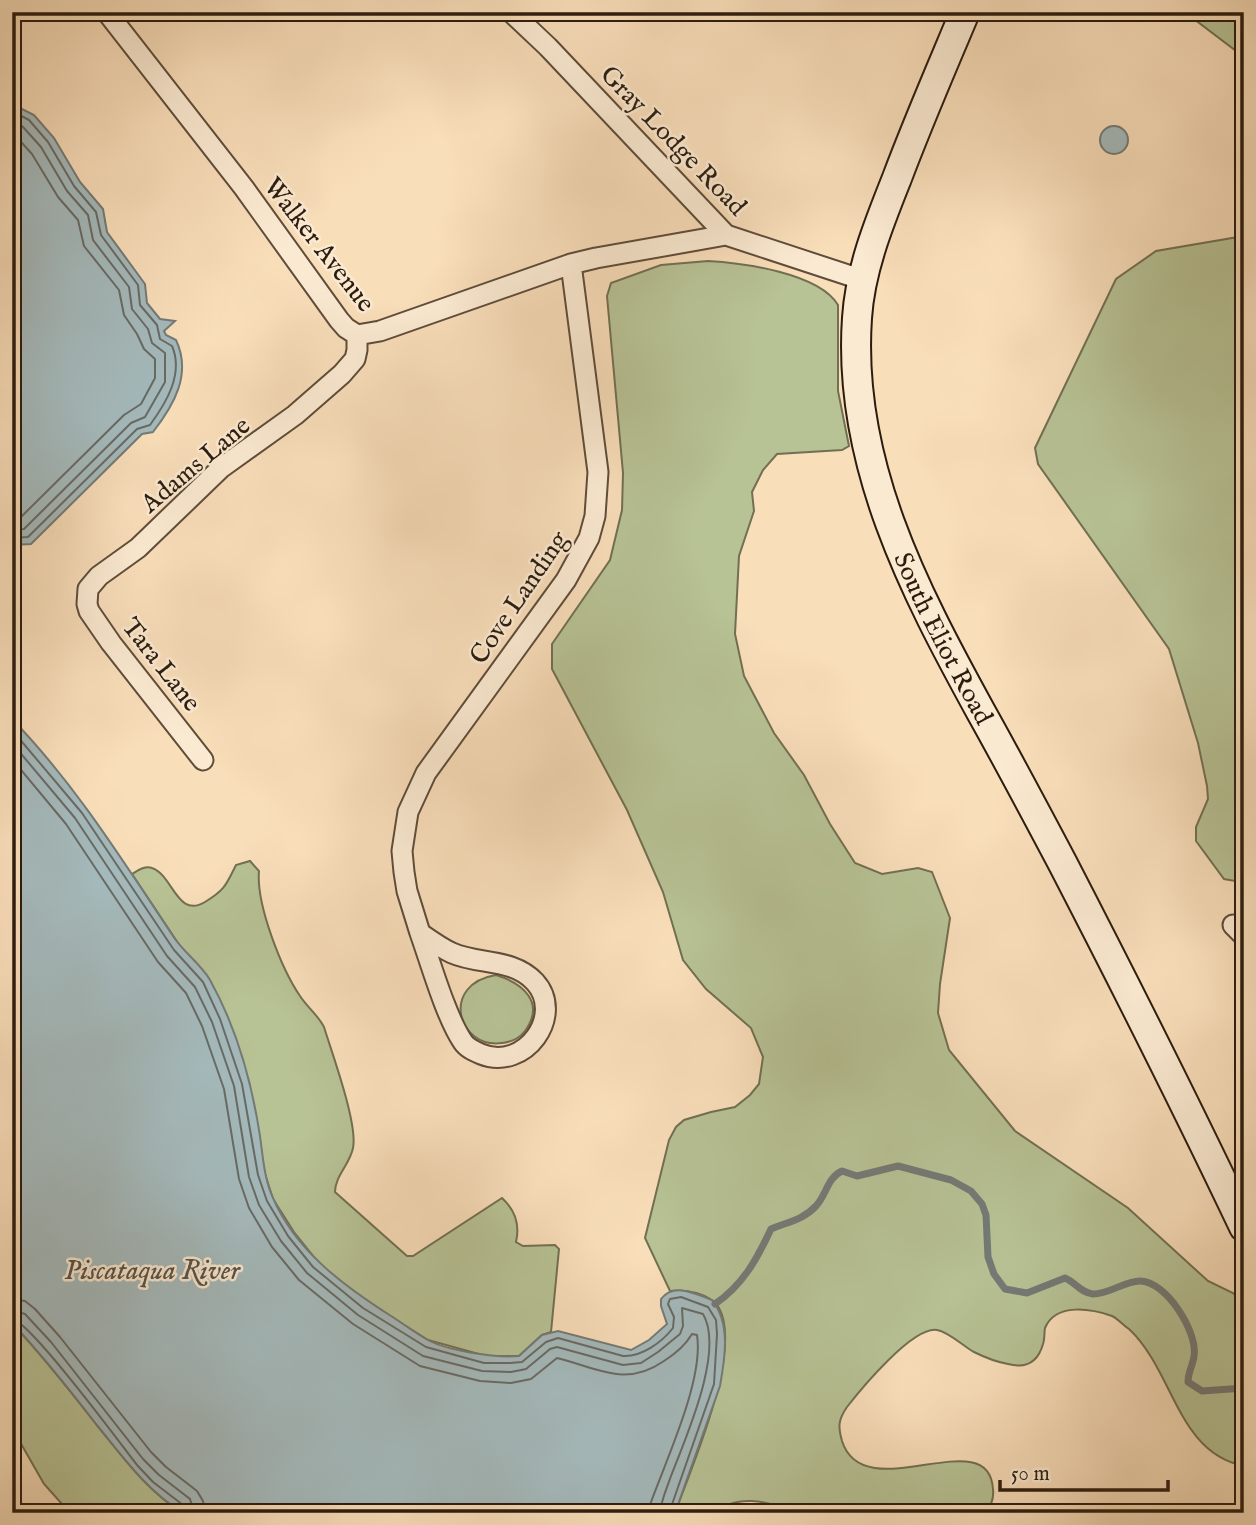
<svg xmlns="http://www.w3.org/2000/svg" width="1256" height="1525" viewBox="0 0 1256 1525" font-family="'IM FELL English',serif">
<rect width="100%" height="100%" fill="#f9deba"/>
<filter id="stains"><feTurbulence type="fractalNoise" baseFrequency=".00286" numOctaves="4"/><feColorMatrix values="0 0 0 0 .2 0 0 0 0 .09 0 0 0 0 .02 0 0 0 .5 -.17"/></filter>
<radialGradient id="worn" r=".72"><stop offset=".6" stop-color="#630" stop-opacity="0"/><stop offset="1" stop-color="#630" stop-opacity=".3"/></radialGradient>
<path fill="#b7c295" stroke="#726f52" stroke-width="2" d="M1185,12h59v45l-58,-44z
M1244,236v638l-9,7 -11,-2 -28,-38v-14l12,-28 -1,-13 -9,-43 -29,-94 -131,-185 -3,-16 81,-169 40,-28z
M708,261c35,2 111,12 130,44v86l11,55 -7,4 -65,4 -14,16 -11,22 2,19 -15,45 -4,78 9,42 30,57 30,42 26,49 25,39 27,11 36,-6 14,4 18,46 -10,66 -2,29 11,37 66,81 113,77 80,73 25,12 11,10v163c-67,-13 -70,-95 -115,-137 -6,-4 -11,-10 -17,-13 -20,-7 -56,-14 -67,12 -1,4 0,11 -2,16 -5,18 -16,25 -35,20 -11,-2 -24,-7 -34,-12 -11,-6 -25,-20 -37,-22 -24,-4 -76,59 -90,77 -9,13 -9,20 -5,34 22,69 147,-21 151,48 1,9 -2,18 -9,24l-27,-3 -30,3h-139c-19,-14 -54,-18 -72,0h-41c16,-45 68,-162 44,-205 -9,-15 -33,-19 -49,-17l-25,-53 24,-98 7,-13 8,-7 27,-8 24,-5 15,-12 9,-11 4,-27 -12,-29 -45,-39 -23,-29 -20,-68 -36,-82 -75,-141v-25l58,-84 12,-50 1,-37 -16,-177 4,-13 50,-18z
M250,861l9,10c-3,33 22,97 41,125 7,11 18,19 24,31 8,26 34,97 29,121 -3,16 -18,28 -18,44l72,64h6l89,-58c13,12 18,27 14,44l7,4 32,-1 4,4 -8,83 -9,3 -23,21h-33l-58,-16 -60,-38 -35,-26 -15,-14 -24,-30 -21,-33 -8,-25 -16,-92 -22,-66 -18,-37 -29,-33 -48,-72c5,-3 13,-9 20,-6 21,7 25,51 53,34 20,-12 21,-17 31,-37z
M496,975c26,8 50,27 29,56 -6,8 -13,11 -23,12 -45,6 -62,-59 -6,-68z
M12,1323c30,32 57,66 84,101 27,33 50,66 87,89h-113l-26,-29 -32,-56z"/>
<path fill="#a4b9bb" stroke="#747a76" stroke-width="2" d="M12,104l22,11 20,23 26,44 23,27 4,23 38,52 2,19 13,16 15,2 -11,10 2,4 10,5c16,34 -2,65 -23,92l-11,2 -111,110 -19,1z
M1100 140a14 14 0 1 1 28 0a14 14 0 1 1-28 0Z
M12,719c63,65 111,142 161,217 10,16 27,27 37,44 25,45 41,100 49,150 4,23 4,46 14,68 23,53 71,88 118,118 11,7 23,16 35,23 21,12 69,19 93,17l23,-21 16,-4 73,19 18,-10 18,-16 -6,-18v-7c13,-17 35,-5 51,1 19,23 13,58 8,86l-45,127h-492c-37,-23 -60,-56 -87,-89 -27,-35 -54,-69 -84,-101z"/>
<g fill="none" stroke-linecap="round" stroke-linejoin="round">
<path stroke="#686a65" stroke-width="2" d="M12,111l17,9 19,22 26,44 22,26 5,23 37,50 2,20 17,20 3,14 12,7c12,28 -6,57 -22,79l-13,4 -109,108 -16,1
M12,121l11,6 18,20 26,44 21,24 5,25 36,47 3,22 16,20 4,14 13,10v29l-20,35 -14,6 -107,106 -12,1
M12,132l20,22 26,43 20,23 6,26 35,44 5,25 13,19 7,15 11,10v19l-14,26 -17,11 -104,103 -8,1
M12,730l70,83 92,137 29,32 17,37 22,65 16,91 9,26 21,35 25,31 50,41 63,39 58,16h26l12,-1 24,-20 12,-4 65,18c19,1 39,-14 50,-28l1,-11 -6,-13 2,-5 11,-2 27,10 8,13 1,14 -3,50 -45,129
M12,743l63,75 92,138 28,31 17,35 22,64 15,91 10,28 22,36 26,32 51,42 65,41 59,15 29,1 15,-3 24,-20 7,-2 66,18 18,-2 17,-11 22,-18 3,-8 -1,-18 21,6c22,37 -18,125 -32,162 -4,12 -10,24 -11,37
M12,759l54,65 92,138 28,31 16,33 22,63 15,90 10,29 23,39 27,33 54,44 67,42 60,15 31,2 20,-4 26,-21c41,10 68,30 107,3 11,-7 21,-15 28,-27l5,1c7,44 -30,123 -46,167l-1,11
M12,1299l13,2 10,8 25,28 91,115 15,15 31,24 6,10 2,12
M12,1310l13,4 26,28 92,117 16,16 31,24 4,14
M12,1319c18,2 108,124 125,146l16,17 30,23 3,8"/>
<path stroke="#747a76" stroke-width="7" d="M715,1304c28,-19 42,-45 56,-75 16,-7 32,-9 45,-23 11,-12 11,-28 26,-35l15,5 41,-10 53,14 20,11 11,13 4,11 2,42 6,17 11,15 22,4 38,-15c10,4 16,15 28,16 17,0 31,-13 47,-13 26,0 58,51 54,75 -1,9 -6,16 -6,26l14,9 42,-3"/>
<g stroke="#5f4c3a" stroke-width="23">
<path id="minor" d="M511,12l37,35 178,188 137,45
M109,15l135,173 95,132 7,8 11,7 23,-4 191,-67 25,-6 130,-23
M203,760l-92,-117 -22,-32 -2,-7 1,-15 11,-13 39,-28 83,-80 74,-53 47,-41 13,-15 2,-9v-15
M1233,925l11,11
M420,933l-13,-42 -3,-19 -2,-21 6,-39 18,-39 140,-193 23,-42 6,-22 3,-44 -27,-208
M420,933c10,7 21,15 32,20 27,12 61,5 83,29 30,33 -10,90 -54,72 -7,-3 -14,-6 -18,-12 -17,-25 -32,-78 -43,-109z"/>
</g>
<g stroke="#2c1c0f" stroke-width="32">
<g id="secondary">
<path id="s1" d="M965,12c-23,55 -47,110 -68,166 -18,45 -37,92 -40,140 -10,144 57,272 124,394 28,50 55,101 82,152 62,120 123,241 181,363"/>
</g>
</g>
<use href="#minor" stroke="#fbead2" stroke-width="19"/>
<use href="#secondary" stroke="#fbead2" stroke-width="28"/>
</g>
<g text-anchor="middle" stroke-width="5" stroke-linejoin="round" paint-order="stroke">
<g font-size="26" fill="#2c1c0f" stroke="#fbead2">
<text transform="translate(674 140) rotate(46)" y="9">Gray Lodge Road</text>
<text transform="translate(320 244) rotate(52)" y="9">Walker Avenue</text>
<text transform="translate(195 464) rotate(-40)" y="9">Adams Lane</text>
<text transform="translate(518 597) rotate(-56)" y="9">Cove Landing</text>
<text dy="9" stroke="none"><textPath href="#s1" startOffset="662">South Eliot Road</textPath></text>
<text transform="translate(162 664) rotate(52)" y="9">Tara Lane</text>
</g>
<g font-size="28" font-style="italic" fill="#56534b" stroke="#fbead2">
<text x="152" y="1279">Piscataqua River</text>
</g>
</g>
<rect width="1256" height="1525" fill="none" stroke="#f9deba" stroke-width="42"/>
<rect x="14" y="14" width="1228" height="1497" fill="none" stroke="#2c1c0f" stroke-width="3.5"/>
<rect x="21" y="21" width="1214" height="1483" fill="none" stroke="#2c1c0f" stroke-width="2"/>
<path d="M1000 1480v10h168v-10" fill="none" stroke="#2c1c0f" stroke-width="3.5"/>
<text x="1011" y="1480" font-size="21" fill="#2c1c0f" stroke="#fbead2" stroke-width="5" paint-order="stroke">50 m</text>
<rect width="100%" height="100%" filter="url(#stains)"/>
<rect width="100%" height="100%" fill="url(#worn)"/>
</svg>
